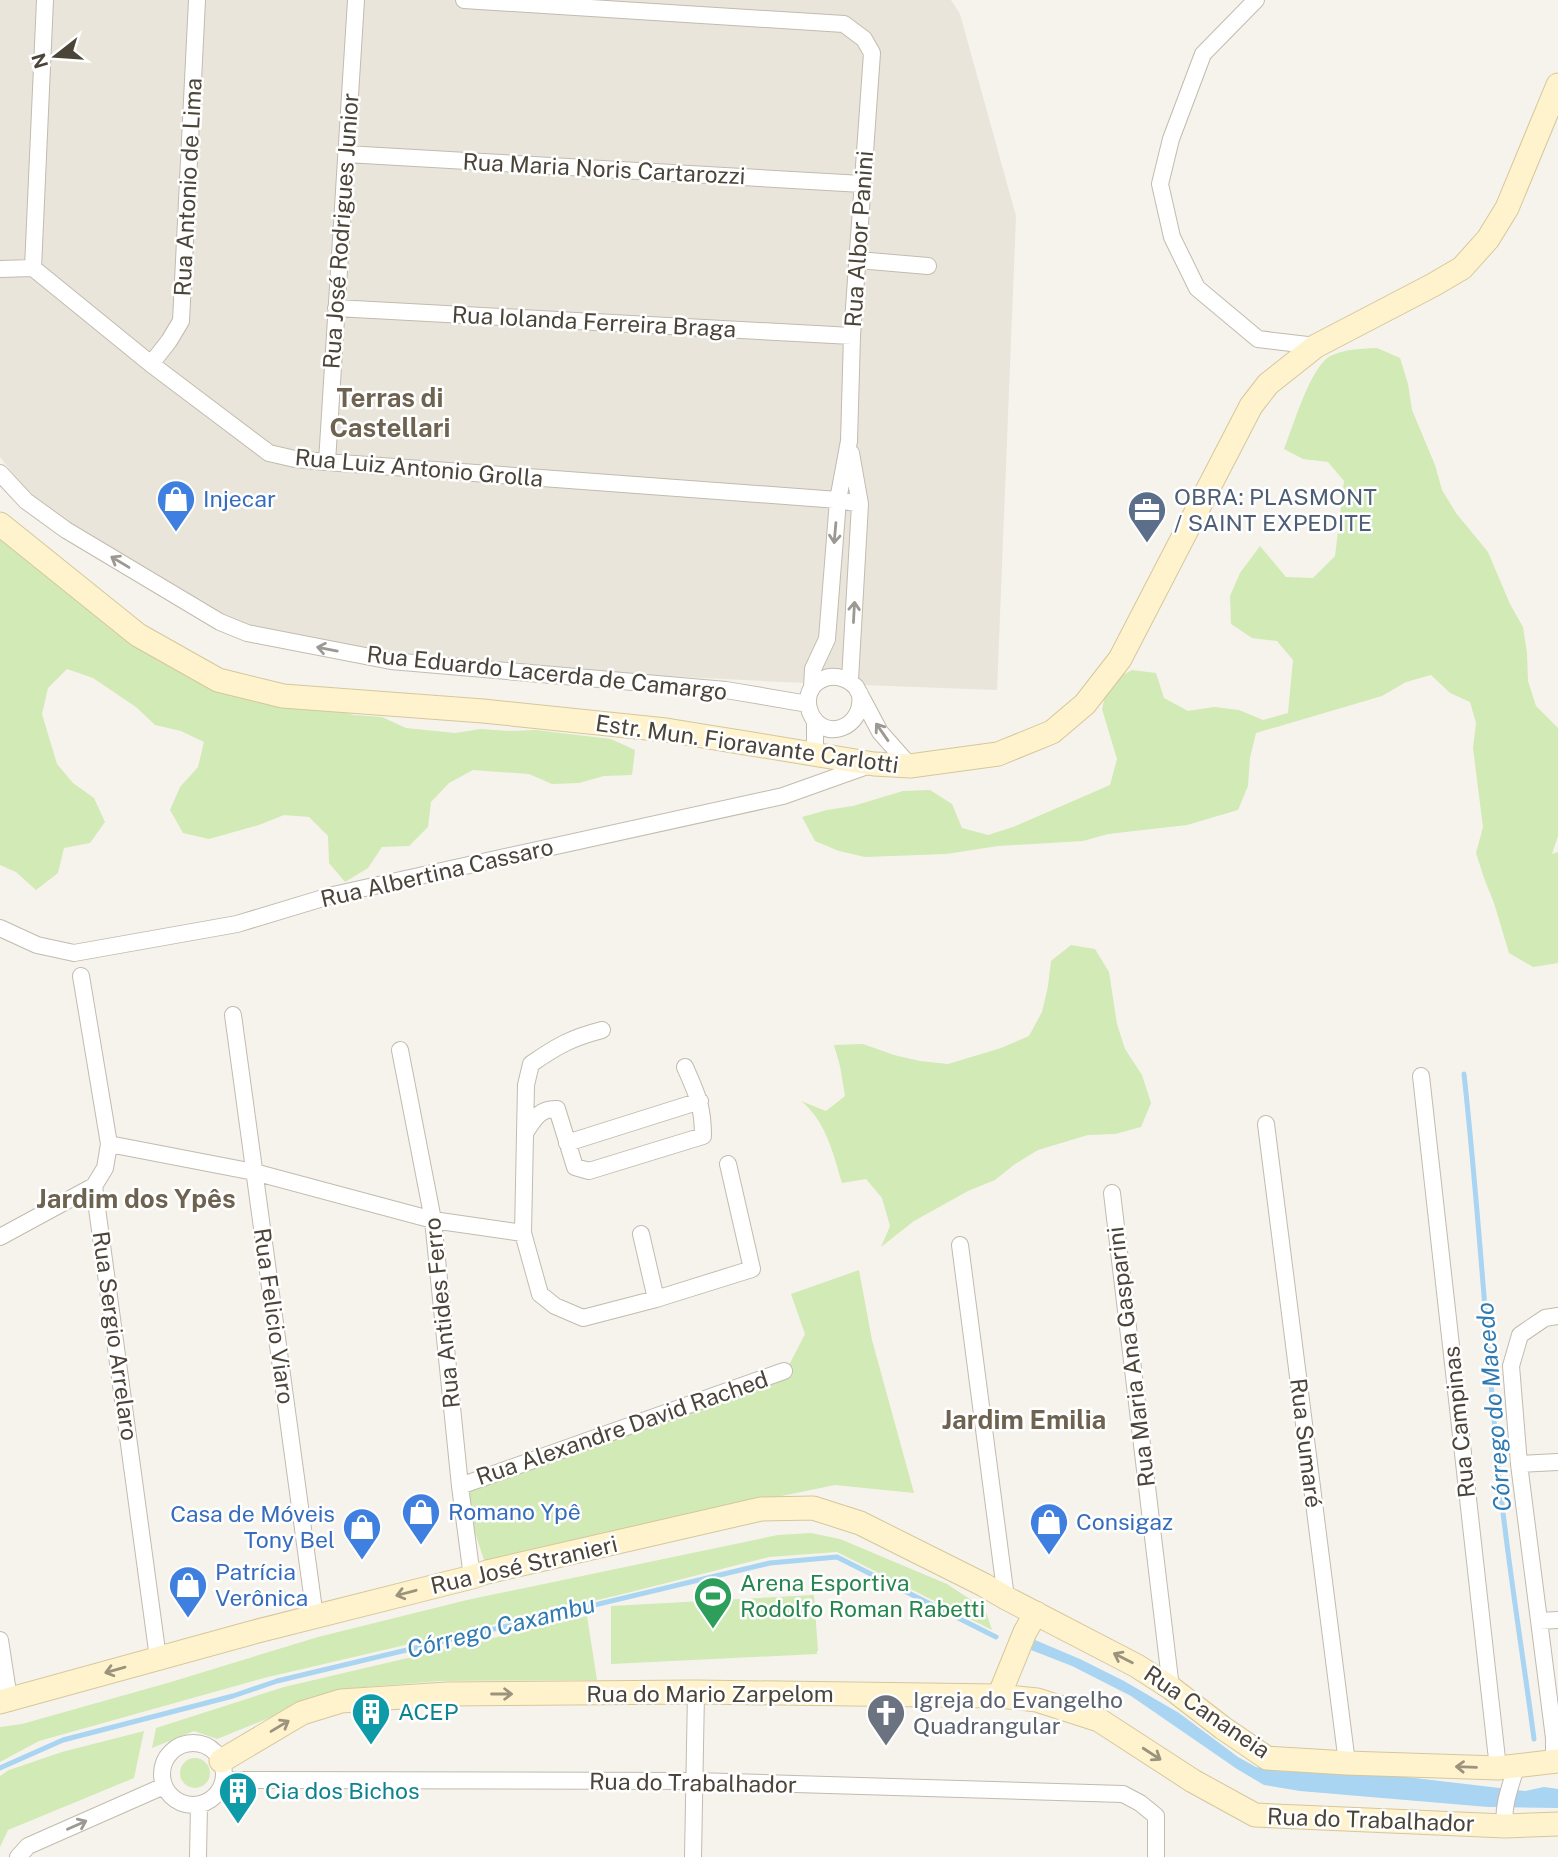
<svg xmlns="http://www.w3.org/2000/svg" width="1558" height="1857" viewBox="0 0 1558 1857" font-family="'Public Sans',sans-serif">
<rect width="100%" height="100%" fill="#f6f3ec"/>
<path fill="#eae5da" d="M0,0h951l9,14 56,202 -19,474 -215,-8 -260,-13 -309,-43 -183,-130 -30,-39z"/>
<path fill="#d2eab5" d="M1377,348l23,10 8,26 4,26 23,55 7,25 14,23 32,39 22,52 13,23 4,26 1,28 8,25 22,22v108l-6,18 6,-2v111l-25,4 -24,-14 -15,-50 -10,-25 -8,-25 7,-26 -10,-79 3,-25 -6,-21 -20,-9 -19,-18 -25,7 -24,14 -126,37 -6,25 -2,28 -10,24 -51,15 -79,9 -25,7 -85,5 -52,8 -81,3 -26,-6 -24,-10 -13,-24 25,-7 26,-4 50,-15 27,-1 22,14 10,24 26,7 25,-8 97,-42 7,-26 -15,-50 6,-26 24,-13 24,3 8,25 24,13 26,-4 25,3 24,10 25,-7 5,-53 -16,-19 -25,-3 -21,-14 -1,-28 10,-23 20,-27 26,31 27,1 22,-22 9,-75 -16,-19 -25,-3 -19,-10c9,-23 24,-73 41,-89 12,-11 36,-11 52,-12z
M0,521l197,148 157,46 28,2 24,11 49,5 26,-4 28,2 27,-1 75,9 24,11 -3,25 -28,1 -25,7 -27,1 -23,-10 -56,-4 -24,13 -18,19 -3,25 -19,19 -27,1 -14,21 -23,14 -16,-19 -1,-27 -19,-19 -25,-2 -25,10 -50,14 -26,-6 -13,-23 10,-23 18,-20 6,-25 -23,-11 -26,-6 -19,-18 -43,-29 -26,-9 -19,19 -6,26 15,50 16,19 21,15 11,24 -15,21 -26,5 -6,25 -22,17 -20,-18 -16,-7z
M1071,945l24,4 14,23 8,52 8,25 17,26 9,28 -10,24 -26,7 -27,1 -50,15 -23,14 -20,16 -27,11 -54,30 -33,26 9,-21 -8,-28 -16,-19 -24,4c-9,-30 -16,-62 -41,-82l25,10 19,-15 -5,-30 -6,-21 29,-1 31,11 26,6 28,3 53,-16 28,-12 13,-24 6,-26 3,-25z
M859,1270l13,70 42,153 -79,-8 -73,15 -276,66 -24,-73 323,-120 20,-39 -14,-40z
M811,1533l29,6 107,45 38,25 7,21 -155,-78 -68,5 -146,37 -359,84 -225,63 -39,21v-35l22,-3 149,-42 147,-45 149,-37 311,-65z
M814,1595l4,56h-1v3l-206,10v-58z
M587,1616l10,64 -157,1 -87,7 -49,16 -87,35 -23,-8 -42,17 4,-20 128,-41z
M144,1731l-10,47 -126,52 -8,17v-71l9,-6 53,-18z
M180 1773a15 15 0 1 1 30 0a15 15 0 1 1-30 0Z"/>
<path fill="#a9d4f2" d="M1035,1640l45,19 44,22 55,32 59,44 18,10 22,4 128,6 119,14 19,-4 14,2v19l-70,-1 -188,-16 -36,-6 -27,-16 -106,-73 -59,-30 -41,-16z"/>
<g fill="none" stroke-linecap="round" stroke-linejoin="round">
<path stroke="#a9d4f2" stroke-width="5" d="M1464,1074c15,137 23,275 36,412 9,85 23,169 34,253
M0,1768l63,-28 170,-44 44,-15 493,-118 67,-6 159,80"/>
<g stroke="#c2bbae" stroke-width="18">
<path id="street" d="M464,0l380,24 20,15 8,14 -20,283 -3,105 -11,59 -11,139 -14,30 -1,19
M1256,0l-53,54 -32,85 -11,45 12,53 25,51 61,51 58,7
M346,154l516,30
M858,260l70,6
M33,268l12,-268
M0,269l33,-1 118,96 118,89 26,6 32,3 511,38 22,4
M336,308l516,28
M151,364l18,-23 12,-20 16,-321
M327,462l29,-462
M0,473l26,28 40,29 154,92 27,11 144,28 335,29 82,14
M850,680l10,-176 -9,-51
M860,694c5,35 -38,49 -50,18 -11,-29 24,-48 46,-25l24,45 30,34
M815,720v34
M0,928l37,17 37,8 163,-29 96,-29 450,-99 87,-31
M81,976l28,168 -4,24 -11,18 64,472
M233,1015l82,602
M602,1030c-31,8 -45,16 -71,34l-5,21 -3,148 17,61 15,12 28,12 73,-19 96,-30 -24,-105
M400,1050l33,170 27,266 12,91
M1421,1076l77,692
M1266,1124l81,639
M525,1133c9,-13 14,-25 32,-24l18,58 14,4 114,-35c0,-30 -6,-42 -18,-69
M567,1143l133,-42
M109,1144l145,28 179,48 90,13
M1112,1193l59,495
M641,1234l15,65
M0,1237l94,-51
M960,1245l46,353
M1519,1464l39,-2
M460,1486l324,-115
M1539,1621l19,-1
M0,1640l9,59
M162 1774a31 31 0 1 1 62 0a31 31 0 1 1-62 0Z
M1554,1760v-22l-35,-274 -8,-98 9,-31 25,-17 13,-2
M224,1780l471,1 428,13 17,9 16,13v41
M1505,1826c-3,-20 6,-41 11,-59
M18,1857l10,-11 136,-60
M198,1857l1,-52
M693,1857l3,-165"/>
</g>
<g stroke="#d6c79b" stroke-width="25">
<path id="secondary" d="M0,524l138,111 80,45 65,16 200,15 183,19 208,34 36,2 88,-12 54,-22 33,-28 35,-45 131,-253 17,-22 48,-38 117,-61 29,-17 26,-29 19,-31 51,-123
M999,1696l26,-64 11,-19
M0,1702l254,-70 218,-55 15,-5 274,-63 52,-1 47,15 124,62 22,13 131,68 34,22 52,40 44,30 80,5 151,5 60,-7
M221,1761l81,-48 39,-12 106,-7 249,-2 303,4 38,4 62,20 94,61 62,34 250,11 53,-2"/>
</g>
<use href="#street" stroke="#fff" stroke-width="16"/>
<use href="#secondary" stroke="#fff3cd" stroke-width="23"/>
</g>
<defs><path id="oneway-shaft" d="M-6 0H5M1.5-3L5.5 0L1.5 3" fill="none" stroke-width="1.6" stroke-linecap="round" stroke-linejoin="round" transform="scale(1.75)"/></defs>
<g stroke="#9c9892">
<use href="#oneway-shaft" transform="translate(835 533) rotate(95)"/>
<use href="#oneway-shaft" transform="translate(120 562) rotate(-149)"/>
<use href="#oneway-shaft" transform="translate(854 612) rotate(-87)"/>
<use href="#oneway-shaft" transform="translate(327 649) rotate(-169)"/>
<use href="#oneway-shaft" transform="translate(882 732) rotate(-125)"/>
<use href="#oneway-shaft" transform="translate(77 1825) rotate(-24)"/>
</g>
<g stroke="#9c937c">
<use href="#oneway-shaft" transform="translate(406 1593) rotate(165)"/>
<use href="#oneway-shaft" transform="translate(1123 1658) rotate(-153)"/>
<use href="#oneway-shaft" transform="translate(115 1670) rotate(164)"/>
<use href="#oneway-shaft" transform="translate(502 1694)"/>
<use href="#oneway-shaft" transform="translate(280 1726) rotate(-31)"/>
<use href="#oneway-shaft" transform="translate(1152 1754) rotate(33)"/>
<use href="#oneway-shaft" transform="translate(1466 1767) rotate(-178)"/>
</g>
<defs>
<g id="shop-pin" transform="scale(2.0125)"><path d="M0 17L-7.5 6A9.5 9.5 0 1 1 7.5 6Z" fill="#3f7fe0" stroke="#fff"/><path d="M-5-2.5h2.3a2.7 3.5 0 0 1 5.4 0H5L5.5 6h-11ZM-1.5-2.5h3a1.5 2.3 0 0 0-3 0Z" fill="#fff"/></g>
<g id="office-pin" transform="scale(2.0125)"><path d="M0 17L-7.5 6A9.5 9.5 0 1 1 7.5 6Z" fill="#5c6f8a" stroke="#fff"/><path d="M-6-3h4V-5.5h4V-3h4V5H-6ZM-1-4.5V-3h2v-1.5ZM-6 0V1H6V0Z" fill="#fff"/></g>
<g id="stadium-pin" transform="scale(2.0125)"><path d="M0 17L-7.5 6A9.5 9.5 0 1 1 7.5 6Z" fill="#2e9e5b" stroke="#fff"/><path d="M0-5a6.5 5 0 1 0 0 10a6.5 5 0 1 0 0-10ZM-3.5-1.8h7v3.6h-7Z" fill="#fff"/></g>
<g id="building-pin" transform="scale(2.0125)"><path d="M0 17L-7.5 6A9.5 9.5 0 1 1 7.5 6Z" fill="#0f9aa8" stroke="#fff"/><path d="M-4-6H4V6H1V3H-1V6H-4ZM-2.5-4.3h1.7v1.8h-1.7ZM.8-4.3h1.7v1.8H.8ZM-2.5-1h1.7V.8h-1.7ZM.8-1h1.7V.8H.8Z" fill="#fff"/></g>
<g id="church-pin" transform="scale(2.0125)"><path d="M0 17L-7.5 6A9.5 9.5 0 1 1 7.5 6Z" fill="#6b7280" stroke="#fff"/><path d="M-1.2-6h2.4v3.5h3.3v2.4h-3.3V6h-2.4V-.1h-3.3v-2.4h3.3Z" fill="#fff"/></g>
</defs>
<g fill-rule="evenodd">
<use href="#shop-pin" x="176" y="499"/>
<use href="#office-pin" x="1147" y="510"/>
<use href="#shop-pin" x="421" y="1512"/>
<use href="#shop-pin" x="1049" y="1522"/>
<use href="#shop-pin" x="362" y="1527"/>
<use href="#shop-pin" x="188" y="1585"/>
<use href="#stadium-pin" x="713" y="1596"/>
<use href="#building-pin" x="371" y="1712"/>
<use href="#church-pin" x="886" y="1713"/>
<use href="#building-pin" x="238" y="1791"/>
</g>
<g text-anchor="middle" stroke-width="5" stroke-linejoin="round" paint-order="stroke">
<g font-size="23" fill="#4b4439" stroke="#fff">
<text transform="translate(604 169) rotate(3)" y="8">Rua Maria Noris Cartarozzi</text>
<text transform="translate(188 187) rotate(-87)" y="8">Rua Antonio de Lima</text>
<text transform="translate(341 231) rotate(-86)" y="8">Rua José Rodrigues Junior</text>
<text transform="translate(859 239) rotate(-86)" y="8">Rua Albor Panini</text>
<text transform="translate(594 322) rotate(3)" y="8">Rua Iolanda Ferreira Braga</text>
<text transform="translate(419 468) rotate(5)" y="8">Rua Luiz Antonio Grolla</text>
<text transform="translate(547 673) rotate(6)" y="8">Rua Eduardo Lacerda de Camargo</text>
<text transform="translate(747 744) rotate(8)" y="8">Estr. Mun. Fioravante Carlotti</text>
<text transform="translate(437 873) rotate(-13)" y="8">Rua Albertina Cassaro</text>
<text transform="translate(442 1313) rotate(-96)" y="8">Rua Antides Ferro</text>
<text transform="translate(274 1316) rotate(82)" y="8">Rua Felicio Viaro</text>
<text transform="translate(115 1336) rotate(82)" y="8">Rua Sergio Arrelaro</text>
<text transform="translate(1131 1357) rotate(-97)" y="8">Rua Maria Ana Gasparini</text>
<text transform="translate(1459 1422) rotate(-96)" y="8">Rua Campinas</text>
<text transform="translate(622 1428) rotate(-19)" y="8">Rua Alexandre David Rached</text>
<text transform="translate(1306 1443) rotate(83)" y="8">Rua Sumaré</text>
<text transform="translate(524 1565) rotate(-13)" y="8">Rua José Stranieri</text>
<text x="710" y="1702">Rua do Mario Zarpelom</text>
<text transform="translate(1207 1712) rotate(34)" y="8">Rua Cananeia</text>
<text transform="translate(693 1783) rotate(1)" y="8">Rua do Trabalhador</text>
<text transform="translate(1371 1820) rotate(2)" y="8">Rua do Trabalhador</text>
</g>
<g font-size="23" fill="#4e5e75" stroke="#fff" text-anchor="start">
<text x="1174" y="505">OBRA: PLASMONT<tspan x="1174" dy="26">/ SAINT EXPEDITE</tspan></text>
</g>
<g font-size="23" fill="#366cbe" stroke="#fff" text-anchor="start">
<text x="203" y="507">Injecar</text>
<text x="448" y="1520">Romano Ypê</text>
<text x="335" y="1522" text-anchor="end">Casa de Móveis<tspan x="335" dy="26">Tony Bel</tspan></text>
<text x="1076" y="1530">Consigaz</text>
<text x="215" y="1580">Patrícia<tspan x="215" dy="26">Verônica</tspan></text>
</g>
<g font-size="23" fill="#27864d" stroke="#fff" text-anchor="start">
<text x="740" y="1591">Arena Esportiva<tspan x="740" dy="26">Rodolfo Roman Rabetti</tspan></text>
</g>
<g font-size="23" fill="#5b616d" stroke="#fff" text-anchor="start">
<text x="913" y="1708">Igreja do Evangelho<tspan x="913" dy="26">Quadrangular</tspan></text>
</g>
<g font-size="23" fill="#0d838f" stroke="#fff" text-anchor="start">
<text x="398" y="1720">ACEP</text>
<text x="265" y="1799">Cia dos Bichos</text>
</g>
<g font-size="24" font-style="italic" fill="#2e7ab2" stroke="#fff">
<text transform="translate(1494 1407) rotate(-95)" y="8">Córrego do Macedo</text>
<text transform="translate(501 1627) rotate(-14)" y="8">Córrego Caxambu</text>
</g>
<g font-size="26" font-weight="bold" fill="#6e6250" stroke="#fff">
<text x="390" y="407">Terras di<tspan x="390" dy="30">Castellari</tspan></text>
<text x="136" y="1208">Jardim dos Ypês</text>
<text x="1024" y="1429">Jardim Emilia</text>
</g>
</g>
<g transform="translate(56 56) rotate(253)" stroke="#ffffff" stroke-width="5" paint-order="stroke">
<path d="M0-5L12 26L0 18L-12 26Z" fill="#4b4439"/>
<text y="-10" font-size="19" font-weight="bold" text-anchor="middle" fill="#4b4439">N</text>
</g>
</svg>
